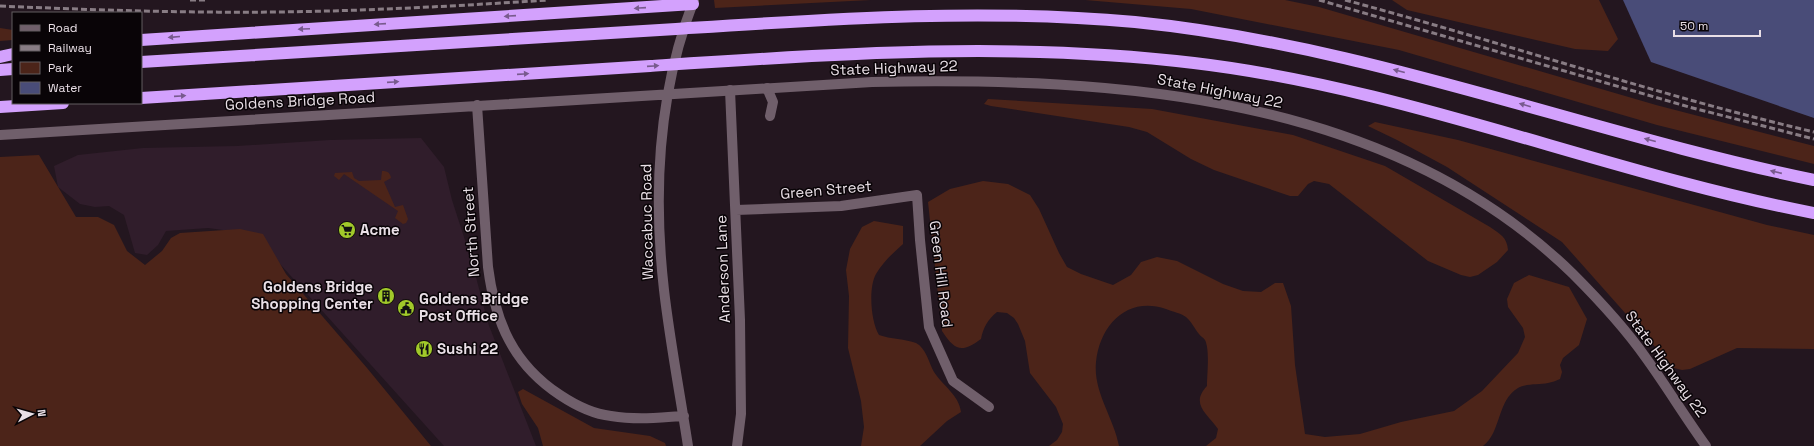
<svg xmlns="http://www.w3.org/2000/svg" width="1814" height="446" viewBox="0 0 1814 446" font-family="'Space Grotesk',sans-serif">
<rect width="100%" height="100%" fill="#23161f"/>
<path fill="#301d2b" d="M421,138l23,29 8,33 20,62 16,61 48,123h-92l-191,-212 -45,-6 -42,3 -8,14 -11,10 -12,-2 -11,-38 -15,-9 -14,1 -15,-3 -22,-17 -4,-21 24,-11 65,-7 94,-2 93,-6z"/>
<path fill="#4c2419" d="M714,0h157l-156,8z
M1085,0h200l34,7 337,98 158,41v18l-157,-39 -258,-75 -208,-41z
M1392,0h207l19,39 -10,12 -33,-2 -168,-39z
M0,28l13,2v10l-13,1z
M988,99l164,10 141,26 92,31 105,61c10,7 17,10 18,23l-11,12 -19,13 -8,2 -9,-2 -33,-14 -99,-77 -15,-3 -6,3 -10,12h-8l-76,-26 -23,-11 -44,-27 -18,-5 -138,-21 -7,-2z
M1375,122l83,18 309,85 47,10v114l-77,-1 -47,21 -8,1 -8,-2 -112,-126 -115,-75 -50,-27 -29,-14z
M39,155l37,62h22l16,8 13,26 18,14 17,-14 9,-13 9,-5 60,-4 23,5 23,40 81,94 64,78h-431v-289z
M382,171c5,0 8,1 9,7l-7,4 11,25 8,-2 5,14 -2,4 -3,1 -8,-6 3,-7 -54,-37 -5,6 -5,-4 1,-3 17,-1 2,6 5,3 22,-1z
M983,181l25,3 22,11 9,14 20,44 8,14 14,7 32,11 18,-10 10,-13 16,-5 20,4 46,23 20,7 18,1 14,-9h8l8,23 4,59 10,69 20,3 35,-3 41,-12 53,-11 28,-20 36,-38 7,-16 -2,-9 -15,-21 -1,-8 7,-16 15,-8 40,12 18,32 -8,26 -16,13 -3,7 2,7 -2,7c-4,2 -8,3 -12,4 -9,2 -21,0 -30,5 -21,12 -17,45 -35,58h-277l10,-8 2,-9c-11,-16 -28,-25 -11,-43 0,-12 3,-36 -2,-46 -1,-2 -5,-4 -6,-6 -5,-6 -7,-12 -13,-17 -5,-4 -13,-5 -20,-8 -38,-13 -66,15 -70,53 -3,30 18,56 23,84h-70l8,-6 5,-8 1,-8 -7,-17 -26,-34 -5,-32 -7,-17 -4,-6 -7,-5 -10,-1c-9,7 -14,16 -16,27 -19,14 -26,12 -39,-8l-14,-129 22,-13z
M874,221l29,5v18c-10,9 -20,18 -27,30 -8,14 -5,48 3,61 11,4 27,4 37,8 10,5 13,20 18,29 9,14 25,23 27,40l-14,9 -27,25h-59l3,-19 -3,-26 -13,-53 1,-52 -3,-26 4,-21 12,-22z
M523,389l71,39 56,8 15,7 1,3h-123l-5,-18 -16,-24 -4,-12z"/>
<path fill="#494c78" d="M1623,0h191v118l-163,-56z"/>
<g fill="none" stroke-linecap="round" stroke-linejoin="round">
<path stroke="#705f6b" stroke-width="10" d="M767,88l6,14 -3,14
M730,90l10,230 1,94 -4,32
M736,210l105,-4 76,-11 3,45 9,87 24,54 36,26"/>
<path stroke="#705f6b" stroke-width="10" d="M477,105l11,162c7,55 25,97 72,128 15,10 33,19 51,21 24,4 48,2 73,0
M0,135l872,-53c243,-5 517,12 701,192 26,26 52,54 73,84 21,29 39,59 60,88
M688,446c-8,-52 -18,-104 -24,-156 -11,-97 -6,-198 30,-290"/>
<path stroke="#d3a1fd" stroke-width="12" d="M141,40l552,-36
M0,57l13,-3
M141,62c178,-11 357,-22 535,-33 153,-10 306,-21 459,-7 233,23 451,111 679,158
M0,70l13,-1
M141,98c170,-11 340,-21 509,-32 181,-12 364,-25 544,-3 212,25 411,110 620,150
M0,107l63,-4"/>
<path stroke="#887c84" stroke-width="3" stroke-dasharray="6 3" stroke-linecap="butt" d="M190,0h15
M1319,0l370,107 125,32
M1345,0c157,42 311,95 469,132
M0,6c92,4 184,7 276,6 91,-1 182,-6 272,-12"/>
</g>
<defs><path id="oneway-solid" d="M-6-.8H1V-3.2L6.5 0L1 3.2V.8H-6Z"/></defs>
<g fill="#785a8e">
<use href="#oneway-solid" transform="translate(640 8) rotate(176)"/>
<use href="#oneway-solid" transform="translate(510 16) rotate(176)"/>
<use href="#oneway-solid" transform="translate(380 24) rotate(176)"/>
<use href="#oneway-solid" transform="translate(304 29) rotate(177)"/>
<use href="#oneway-solid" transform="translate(174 37) rotate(175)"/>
<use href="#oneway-solid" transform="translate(653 66) rotate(-4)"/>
<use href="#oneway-solid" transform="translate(1399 71) rotate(-165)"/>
<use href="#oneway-solid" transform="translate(523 74) rotate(-4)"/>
<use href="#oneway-solid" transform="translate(393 82) rotate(-4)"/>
<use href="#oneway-solid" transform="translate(180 96) rotate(-4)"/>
<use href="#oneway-solid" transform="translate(1525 105) rotate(-164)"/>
<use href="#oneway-solid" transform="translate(1650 140) rotate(-165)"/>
<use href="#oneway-solid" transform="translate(1776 172) rotate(-167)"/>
</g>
<defs>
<g id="supermarket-disc" transform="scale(0.9)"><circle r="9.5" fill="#a1c92a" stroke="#090407"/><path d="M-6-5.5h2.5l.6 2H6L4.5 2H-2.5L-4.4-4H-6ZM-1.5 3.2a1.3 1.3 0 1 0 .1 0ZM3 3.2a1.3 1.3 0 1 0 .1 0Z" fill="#111"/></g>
<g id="building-disc" transform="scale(0.9)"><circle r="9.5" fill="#a1c92a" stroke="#090407"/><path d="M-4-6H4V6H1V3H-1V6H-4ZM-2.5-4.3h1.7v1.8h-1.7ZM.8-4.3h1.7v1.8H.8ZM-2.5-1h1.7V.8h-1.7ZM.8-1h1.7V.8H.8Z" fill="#111"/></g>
<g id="civic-disc" transform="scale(0.9)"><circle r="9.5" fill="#a1c92a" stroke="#090407"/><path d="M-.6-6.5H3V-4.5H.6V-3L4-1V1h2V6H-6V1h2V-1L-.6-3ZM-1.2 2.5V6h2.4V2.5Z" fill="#111"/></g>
<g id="restaurant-disc" transform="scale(0.9)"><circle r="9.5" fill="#a1c92a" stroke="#090407"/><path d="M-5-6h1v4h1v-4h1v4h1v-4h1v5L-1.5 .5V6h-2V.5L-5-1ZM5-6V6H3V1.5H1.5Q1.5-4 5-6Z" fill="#111"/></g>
</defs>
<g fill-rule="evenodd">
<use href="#supermarket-disc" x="347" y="230"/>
<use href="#building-disc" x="386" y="296"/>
<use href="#civic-disc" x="406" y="308"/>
<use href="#restaurant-disc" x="424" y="349"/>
</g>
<g text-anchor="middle" stroke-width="3" stroke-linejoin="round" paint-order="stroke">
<g font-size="15" fill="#e9dfe6" stroke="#090407">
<text transform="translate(894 68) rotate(-2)" y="5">State Highway 22</text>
<text transform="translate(1220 91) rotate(11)" y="5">State Highway 22</text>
<text transform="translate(300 101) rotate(-3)" y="5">Goldens Bridge Road</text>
<text transform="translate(826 190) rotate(-5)" y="5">Green Street</text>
<text transform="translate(647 222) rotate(-91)" y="5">Waccabuc Road</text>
<text transform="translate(471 232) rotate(-94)" y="5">North Street</text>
<text transform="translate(723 269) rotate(-92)" y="5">Anderson Lane</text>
<text transform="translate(941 274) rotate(83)" y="5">Green Hill Road</text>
<text transform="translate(1666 364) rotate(54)" y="5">State Highway 22</text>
</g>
<g font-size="15" font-weight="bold" fill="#e9dfe6" stroke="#090407" text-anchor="start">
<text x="360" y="235">Acme</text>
<text x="373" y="292" text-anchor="end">Goldens Bridge<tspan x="373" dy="17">Shopping Center</tspan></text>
<text x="419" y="304">Goldens Bridge<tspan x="419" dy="17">Post Office</tspan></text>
<text x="437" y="354">Sushi 22</text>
</g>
</g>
<rect x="12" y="12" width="130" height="92" fill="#090407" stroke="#635c60"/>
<rect x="20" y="25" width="20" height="6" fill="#705f6b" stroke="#635c60"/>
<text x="48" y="32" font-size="12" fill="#e9dfe6">Road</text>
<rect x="20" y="45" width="20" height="6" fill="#887c84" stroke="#635c60"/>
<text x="48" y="52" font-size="12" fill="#e9dfe6">Railway</text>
<rect x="20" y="62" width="20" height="12" fill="#4c2419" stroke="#635c60"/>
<text x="48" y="72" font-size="12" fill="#e9dfe6">Park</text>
<rect x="20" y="82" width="20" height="12" fill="#494c78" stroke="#635c60"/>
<text x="48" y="92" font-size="12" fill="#e9dfe6">Water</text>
<g transform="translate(32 414) rotate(84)" stroke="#090407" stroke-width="3" paint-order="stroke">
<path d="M0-3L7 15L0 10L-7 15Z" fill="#e9dfe6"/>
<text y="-6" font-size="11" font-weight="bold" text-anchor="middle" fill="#e9dfe6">N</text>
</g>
<path d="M1674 30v6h86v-6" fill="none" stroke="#e9dfe6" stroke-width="2"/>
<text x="1680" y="30" font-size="12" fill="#e9dfe6" stroke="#090407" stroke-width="3" paint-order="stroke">50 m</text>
</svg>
